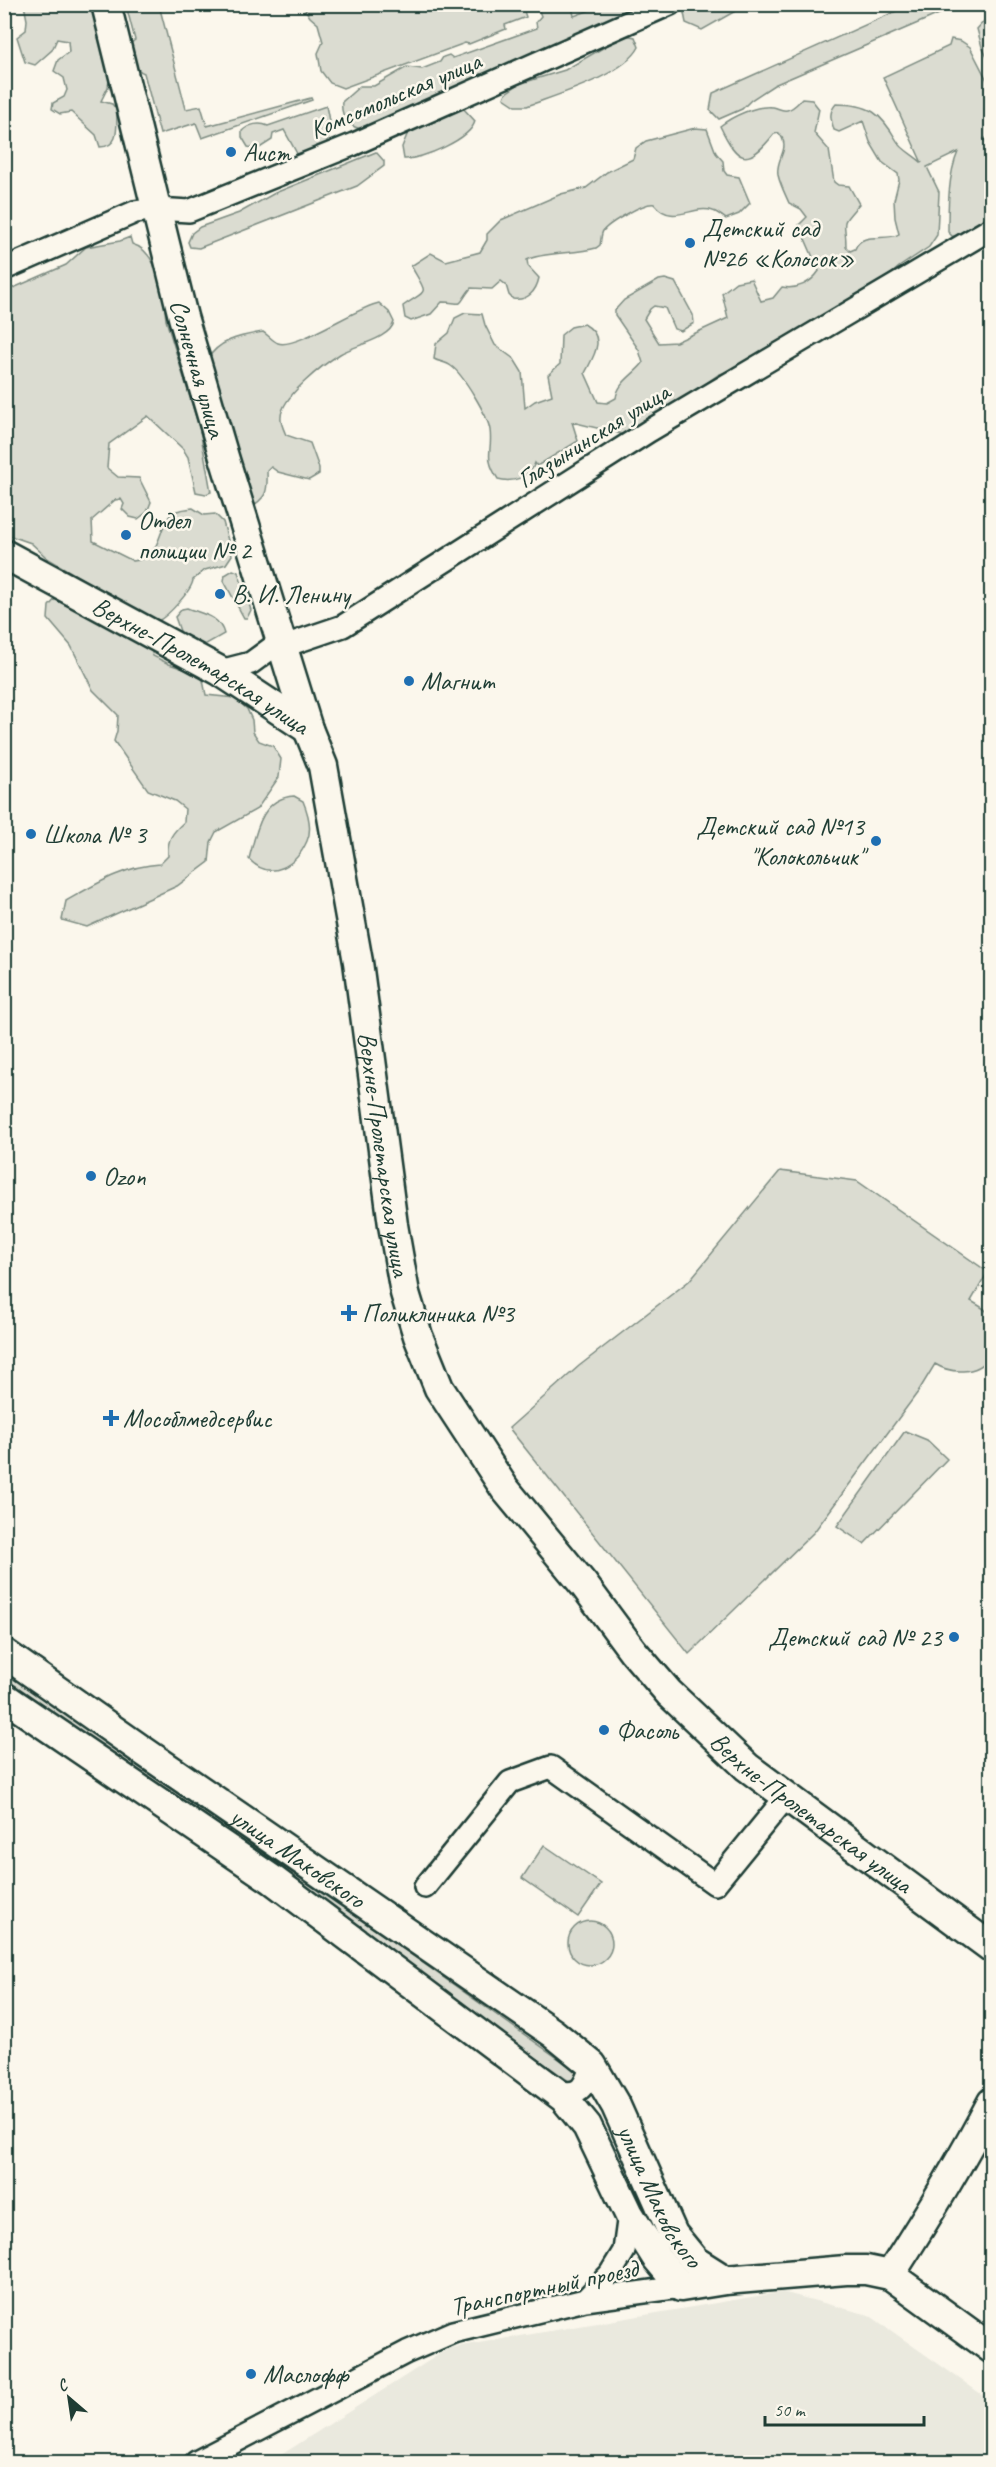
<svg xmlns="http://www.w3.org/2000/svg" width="996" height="2467" viewBox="0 0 996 2467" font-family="Caveat,sans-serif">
<rect width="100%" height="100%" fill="#fbf7ec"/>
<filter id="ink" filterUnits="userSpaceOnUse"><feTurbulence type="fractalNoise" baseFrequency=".0167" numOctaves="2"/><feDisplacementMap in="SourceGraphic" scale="12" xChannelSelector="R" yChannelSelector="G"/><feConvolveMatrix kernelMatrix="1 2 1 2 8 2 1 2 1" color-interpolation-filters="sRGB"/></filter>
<g filter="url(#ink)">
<path fill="#eae9de" d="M782,2292l87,23 122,86v61h-721l179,-114z"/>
<path fill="#dbdcd1" stroke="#7d8c82" stroke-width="1.5" d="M689,4h57v1l-44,25 -16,-7 -2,-10z
M912,4l39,1 -1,3 -11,6 -165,71 -23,15 -9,9 -23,10 -9,-9 3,-17z
M24,5h71l15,67 -2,15 -7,14 11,3 5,6c-1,15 4,37 -17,37l-4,-12 -25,-23 -11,2 -8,-5 1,-6 11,-6 3,-7 -3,-12 -10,-7 4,-11 11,-8 -1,-11 -11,-2 -5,11 -17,15 -10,-3 -8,-25 9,-7 1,-10z
M126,5h33l27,104 15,-3 6,20 104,-28 1,2 -110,38 -6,-15 -36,11 -16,-61c-13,-5 -12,-18 -13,-30l4,-3z
M302,5h220l4,12 -21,8 1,4 -37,15 -4,-1 -122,45 -13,-5 -9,-12 -3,-18 5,-11 -5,-18 -8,-7z
M537,5h37l-2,1 2,10 30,-11h40l-280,124c-14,0 -24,-13 -22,-27l18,-16h14l33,-19 15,2 18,-7 3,-5 6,-2 4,3 84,-30 -1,-6 5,-6z
M985,20l6,1v44l-9,-18 -5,-18z
M625,35l10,2 4,10c-14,28 -83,48 -112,59h-11l-12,-8 2,-5 13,-9 46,-14z
M951,39l10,2 9,6 21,41v25l-6,-3 6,15v11l-7,3 7,8v73l-28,17 -11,-1 -4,-4c0,-25 0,-57 10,-80l-31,15 12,25 -2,43 -8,12 -30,20 -15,13 -43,30 -23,8 -56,39 -44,18 -24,17 -16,19 -52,24 -54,-13 6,19 -41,25 -2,-3c-5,15 -23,20 -37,16 -15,-23 -5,-27 -8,-49 -2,-14 -27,-56 -39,-64 -5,-4 -12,-4 -17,-7l2,-15 13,-11 6,-15 10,-5 17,1 3,11 10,20 19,14 8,13 3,36 10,-7 17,-6 -4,-20 12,-11 1,-29 10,-8 13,-3c24,13 9,33 1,49l13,29 9,1 9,-5c2,-16 18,-23 27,-35l-4,-13 -24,-35v-5l9,-10 35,-20 6,-1 10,3 18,33 1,8 -13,8 -7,-2 -9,-21 -11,-2 -4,3 -6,10 15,24 17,-1 52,-24 -6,-25 14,-11 15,-3 10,22 12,-3 9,-11c15,3 29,-4 37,-16l-20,-46 8,-8 -6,-8 -12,-6c-4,-9 -9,-19 -11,-28 -3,-17 14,-26 1,-42l-5,1c-26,33 -36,30 -54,-8 13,-10 36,-21 53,-19 5,1 9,4 14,3 6,-1 11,-7 15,-11l10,1 7,9 -5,24 15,17 5,32 4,3 11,1 10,18c-21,24 -13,13 -13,43l4,4 5,-2c6,-18 32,-7 44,-15l-4,-16 -1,-18 5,-20 -1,-6 -16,-12 -12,-20 -7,-21 -24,11 -5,-2c-3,-11 -6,-17 2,-26 34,0 45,9 61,37 4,8 18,15 25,22l-39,-86 66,-31z
M326,106c8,35 5,38 -26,53l-16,-29 -11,4 -1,6 -14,9 -10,-2 -6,-10v-6c7,-7 18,-9 26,-5z
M463,108l12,13c-4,18 -54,39 -71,38l-2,-12 7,-17 42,-19z
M695,128l12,1 9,24 7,8 1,10 3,4 12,2 11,26 -11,11 -13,5c-4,-3 -9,-7 -13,-8 -21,-7 -40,16 -59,-7 -9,-2 -45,19 -51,27 -2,3 -2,10 -3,14l-4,3c-19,6 -54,4 -69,12l1,6 11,12c-3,14 -12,23 -26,21l-4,-4 -3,-10 -5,-4 -9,8 -21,-1c-16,20 -3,15 -29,14l-11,12 -20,7 -6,-3 -2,-12c25,-18 26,-9 8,-40l20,-13 15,8 34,-9 7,-12v-6l14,-14 60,-26 25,-6 21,-16 26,-13 3,-11 10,-7z
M376,152l8,9v5l-27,20 -158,62 -9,-1 -2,-5 4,-9 8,-6 39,-14 36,-20z
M130,237l2,7c27,7 32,53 34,76l34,110 11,62 -5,2 -10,-2 -8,-35 -5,-8 -35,-33 -39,28 -2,24 11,9 21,1 12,24 -4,10 -9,7 -8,-2 -8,-8 2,-5 -3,-5 -6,1 -23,20 1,21 40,20c32,-4 23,-37 41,-49 6,-3 13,-3 19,-4l11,7 11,-1 8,8 9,33 -6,9 -21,6 -12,10c-1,10 -25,36 -35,41h-5l-106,-63 -16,-15 -26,-9 -1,-242 62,-27 20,-18 34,-6z
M379,303l10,9 5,10c-4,17 -39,23 -54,32 -16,10 -59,43 -59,63 -1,6 3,13 5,18l24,8 9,25v6l-10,6 -31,-8 -7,-5 -4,4c1,23 -1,27 -20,39l-40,-150c12,-21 34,-24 56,-28 5,3 10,9 15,11 17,7 79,-36 101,-40z
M233,570l5,2 13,38 -4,8h-3l-20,-37 1,-6z
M57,597l92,47 4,12 16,8 33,11 4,20 29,3 12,11 5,11 1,12 6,9 14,5 8,13 -2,18 -22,32 -41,23 -5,10 -2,20 -32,24 -90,41 -25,-7 4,-19c30,-17 58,-35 94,-37l8,-8c-1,-17 4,-23 16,-34l1,-13 -10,-8 -27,-11 -34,-49 3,-10 1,-16 -25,-25 -22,-44 -23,-27 1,-13z
M187,608c15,6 32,7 37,26l-23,13 -22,-10 1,-6 -5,-14 7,-8z
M294,796l9,5c5,12 10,27 4,40 -11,25 -37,41 -58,18 7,-27 12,-61 45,-63z
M780,1171l77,10 131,91 -17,29c7,4 18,9 20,18 1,5 1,10 1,15 0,5 1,13 -1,18 -8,24 -40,22 -56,12l-17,28 -104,140 -125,122 -180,-226 70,-62 110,-85z
M905,1431l22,9 20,19 -83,85 -27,-18z
M5,1668l571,403 1,9 -8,1 -564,-399z
M544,1845l57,39 -23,33 -56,-39z
M568 1943a22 22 0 1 1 44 0a22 22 0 1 1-44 0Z"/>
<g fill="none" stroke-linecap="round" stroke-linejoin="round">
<g stroke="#1f3d34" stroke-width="26">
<path id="street" d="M4,269l131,-57 22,-3 32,2 163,-66 318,-141
M220,671l31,-8 30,-22 12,2 50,-17 306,-195 343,-203
M425,1887l85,-105 41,-15 164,117 71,-87
M556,2091c26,6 28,-5 36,-26
M585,2300l25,-26 14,-23 5,-37
M196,2462l211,-110 46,-20 132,-32 96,-13"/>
</g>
<g stroke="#1f3d34" stroke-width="33">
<g id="secondary">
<path id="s1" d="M106,4l77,313 41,140 84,272 15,37 35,196 35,263 12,68 13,43 21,52 66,101 79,96 49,66 36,42 78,74 245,181"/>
<path id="s2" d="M4,554l216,117 88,58"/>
<path id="s3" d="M4,1653l135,95 414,285 39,32 24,41 57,128 22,27 30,19"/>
<path d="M4,1697l269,183 291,218 23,28 42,88 27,43 25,30 44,-7 121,-10h20l24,5 102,74"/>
<path d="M890,2275c36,-56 71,-113 102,-173"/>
</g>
</g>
<use href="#street" stroke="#fbf7ec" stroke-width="21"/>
<use href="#secondary" stroke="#fbf7ec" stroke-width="28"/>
</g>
</g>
<g fill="#1f6fb2" stroke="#fbf7ec" stroke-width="2">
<circle cx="231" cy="152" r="6"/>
<circle cx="690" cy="243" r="6"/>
<circle cx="126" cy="535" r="6"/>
<circle cx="220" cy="594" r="6"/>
<circle cx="409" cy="681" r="6"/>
<circle cx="31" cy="834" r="6"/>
<circle cx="876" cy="841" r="6"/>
<circle cx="91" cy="1176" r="6"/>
<path d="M346 1304h6v6h6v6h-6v6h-6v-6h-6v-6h6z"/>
<path d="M108 1409h6v6h6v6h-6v6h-6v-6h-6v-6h6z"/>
<circle cx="954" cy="1637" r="6"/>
<circle cx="604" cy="1730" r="6"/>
<circle cx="251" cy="2374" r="6"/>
</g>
<g text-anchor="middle" stroke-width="5" stroke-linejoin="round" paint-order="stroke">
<g font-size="26" fill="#1f3d34" stroke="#fbf7ec">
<text transform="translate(395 95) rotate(-23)" y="9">Комсомольская улица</text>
<text dy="9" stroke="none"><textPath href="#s1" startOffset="376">Солнечная улица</textPath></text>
<text transform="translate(593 435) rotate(-32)" y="9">Глазынинская улица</text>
<text dy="9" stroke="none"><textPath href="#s2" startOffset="226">Верхне-Пролетарская улица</textPath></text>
<text dy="9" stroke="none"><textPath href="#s1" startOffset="1186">Верхне-Пролетарская улица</textPath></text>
<text dy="9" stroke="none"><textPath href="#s1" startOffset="1996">Верхне-Пролетарская улица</textPath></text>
<text dy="9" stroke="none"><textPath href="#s3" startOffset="358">улица Маковского</textPath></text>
<text dy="9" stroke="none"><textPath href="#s3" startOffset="866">улица Маковского</textPath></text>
<text transform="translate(544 2287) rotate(-12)" y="9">Транспортный проезд</text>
</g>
<g font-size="26" fill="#1f3d34" stroke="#fbf7ec" text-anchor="start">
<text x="243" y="161">Аист</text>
<text x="702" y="237">Детский сад<tspan x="702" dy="30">№26 «Колосок»</tspan></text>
<text x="138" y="529">Отдел<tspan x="138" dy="30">полиции № 2</tspan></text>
<text x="232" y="603">В. И. Ленину</text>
<text x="421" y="690">Магнит</text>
<text x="864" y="835" text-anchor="end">Детский сад №13<tspan x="864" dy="30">"Колокольчик"</tspan></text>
<text x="43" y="843">Школа № 3</text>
<text x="103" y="1185">Ozon</text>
<text x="362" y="1322">Поликлиника №3</text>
<text x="123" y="1427">Мособлмедсервис</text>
<text x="942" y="1646" text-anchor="end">Детский сад № 23</text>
<text x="616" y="1739">Фасоль</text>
<text x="263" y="2383">Маслофф</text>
</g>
</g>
<rect width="996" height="2467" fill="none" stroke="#fbf7ec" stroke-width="24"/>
<rect x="12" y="12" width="972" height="2443" fill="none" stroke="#1f3d34" stroke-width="2" filter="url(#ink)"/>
<g transform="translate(69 2398) rotate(331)" stroke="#fbf7ec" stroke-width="4.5" paint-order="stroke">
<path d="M0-4.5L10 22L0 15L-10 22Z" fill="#1f3d34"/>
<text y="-9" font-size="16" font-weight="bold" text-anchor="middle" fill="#1f3d34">С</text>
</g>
<path d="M765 2416v9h159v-9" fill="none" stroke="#1f3d34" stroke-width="3"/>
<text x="774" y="2416" font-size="18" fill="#1f3d34" stroke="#fbf7ec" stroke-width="4.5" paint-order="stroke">50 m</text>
</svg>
